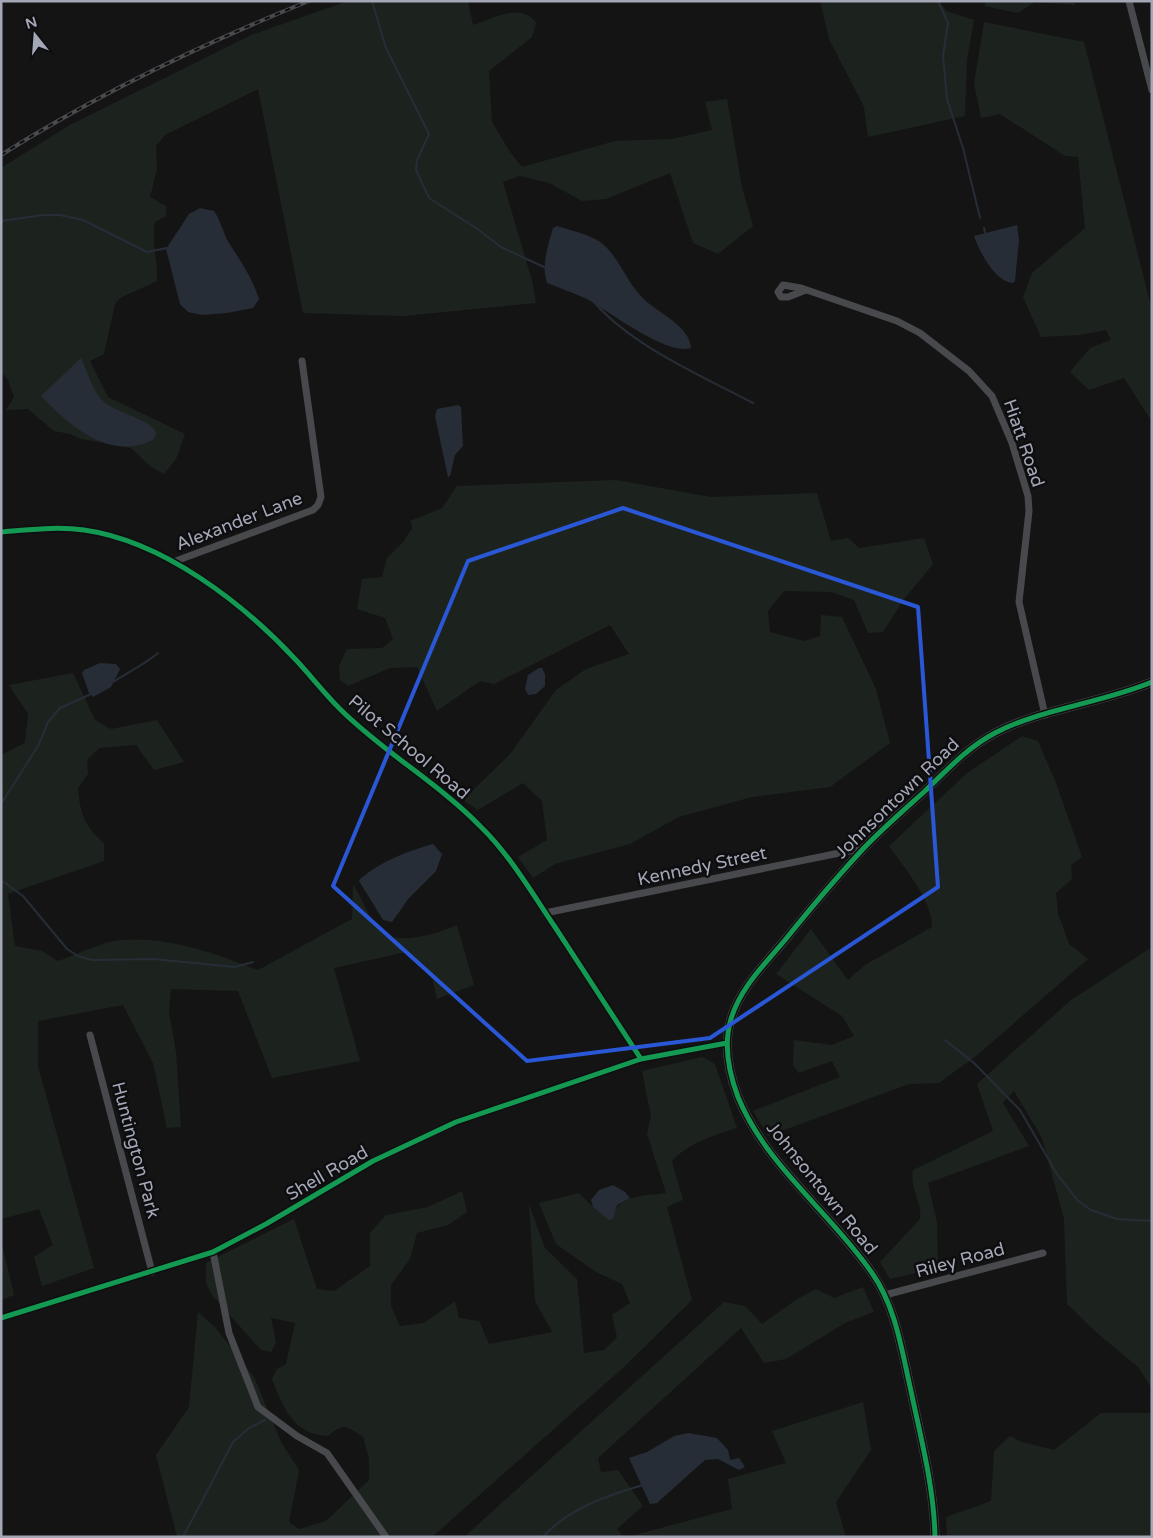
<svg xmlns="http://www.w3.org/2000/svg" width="1153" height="1538" viewBox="0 0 1153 1538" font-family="'Varela Round',sans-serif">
<rect width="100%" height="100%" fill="#141414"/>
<path fill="#1c231e" d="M348,1h120l5,24c21,-7 48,-23 63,-2l-4,14 -43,34 3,51 18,30 12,15 93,-26 56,-2 41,-9 -7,-28 22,-3 15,88 11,39 -35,28 -25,-11 -23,-70 -64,26 -24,2 -33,-18 -29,-7 -17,6 30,102 3,19 -132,13 -101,-3 -45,-224 -93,46 -9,11 1,23 -7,28 16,9v10l-11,6c-4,20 3,39 2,59l-37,17 -5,6 -11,50 -14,7 18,36 77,37 -9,25 -12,15 -13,-7 -20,-19 -50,-9 -11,-5 -16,-3 -26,-22 -22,1 8,-13 -6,-17 -7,-8v-204l67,-42 183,-91z
M820,1h119l7,10 28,9 -7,40 -2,56 -97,21 -4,-30 -35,-68z
M985,1h90v4l-40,-3 -17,11 -33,-7z
M984,22l100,20 68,268v112l-28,-44 -35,12 -19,-18 20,-24 21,-8 -5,-10 -26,5 -39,2 -18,-40 9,-24 53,-45 -7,-71 -13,-1 -65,-42 -19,4 -7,-35z
M616,480l95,17 106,-4 14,48 17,-3 11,10 65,-10 9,26 -29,35 -21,33 -15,1 -14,-33 -23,-8 -47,-1 -16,20 2,21 34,9 16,-5 1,-21 21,2 34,72 14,54 -60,44 -78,10 -73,20 -49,27 -75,20 -22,14 -15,-21 29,-17 -5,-39 -19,-18 -45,27 -15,-10 47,-46 46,-64 30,-21 43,-15 -19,-29 -116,59 -14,-3 -43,30 -20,-44 -27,1 -42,18 -8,-6 -1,-14 8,-17 35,-1 11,-9 -8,-21 -28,-9 5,-30 20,-2 5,-19 17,-17 8,-13 -2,-7 32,-13 15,-22z
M73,673l22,47 16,9 46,-9 27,42 -30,8 -18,-25 -37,3 -12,12 1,14 -10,14c2,25 6,38 26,55v18l-96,33 7,52 27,5 16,10c18,-6 43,-19 62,-21 50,-4 93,13 138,30l94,-51 1,-35c9,14 16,34 27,47 16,16 60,2 77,-6l17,60 -37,14 -6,-26 -25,-21 -72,16 26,93 -88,17 -34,-87 -67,-2 -2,23 7,40 5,75 -14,1 -14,-65 -30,-58 -85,16v45l56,202 -52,18 -8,-29 19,-12 -14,-36 -38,10v-464l24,-12 3,-29 -19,-29z
M1022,736l16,5 18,42 26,74 -11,8 1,14 -16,14 2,20 11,31 19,15 -112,97 -37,27 -30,1 -141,52 -15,-25 87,-34 -8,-16 -33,12 -6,-7 1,-26 38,5 22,-9 -12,-20 -66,-42 35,-45 37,51 17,-15 67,-38c1,-25 -28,-60 -43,-81l78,-73z
M1152,947v442l-13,-21 -43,-36 -29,-28 -3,-85 -22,-81 -28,-47 -11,12 26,43 -101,37 9,39 1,46 -48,11 -10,-17 40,-43c3,-17 -11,-31 -7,-49l80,-39 -16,-47 94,-84z
M702,1057l13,7 22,64c-23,7 -48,15 -65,33l11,39 -16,7 25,93 -68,67 -192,170h-255l-21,-82 33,-48 9,-95 17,15 39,50 27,65 18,28 -10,52 10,7 27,-8 43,-41v-21l-6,-22c-18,-11 -18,-15 -35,-1 -34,-1 -45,-28 -56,-57l5,-10 9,-5 9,-41 -24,-5 5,25 -5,9 -10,-2 -49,-55 -6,-12v-20l88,-44 23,70 17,2 36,-25v-33l16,-18 42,-8 34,-16 5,21 -19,13 -31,8 -7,26 -19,26v21l9,20 24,-3 31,-22 4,17 20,3 10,23 63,-12 -17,-31 -6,-97 16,44 32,31 7,74 20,-3 13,-13 -5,-22 18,-12 -8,-19 -26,-12 -40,-28 -17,-41 40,-10 14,14 20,11c3,-24 33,-22 53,-25l-19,-59 4,-18 -9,-45z
M1,1240l13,55 -13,5z
M863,1287l11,25 -29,11 -59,36 -22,4 -23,-35 -143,130 3,14 17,-2 25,36 -26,23 6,8h-159l260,-235 21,4 17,18 35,-25 19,-10 18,9z
M863,1402l8,48 -35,52 10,35h-219l105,-28 -4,-30 58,-16 -14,-32z
M1101,1413h51v124h-205l-1,-20 45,-16 3,-50 16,-15 12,6 32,8z"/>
<path fill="#272d36" d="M200,208l14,3c7,10 9,22 15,32 12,19 23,34 30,56l-6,9 -26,5 -25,2 -14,-3 -8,-8 -14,-55 23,-35z
M1017,225l2,15 -4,41 -2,2c-18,-1 -34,-32 -39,-47z
M557,226c15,5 38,9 49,21 16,16 23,40 41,55 14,12 43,25 44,46 -25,8 -82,-37 -104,-49 -13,-6 -27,-11 -40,-16 -6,-19 1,-37 6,-55z
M81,358c6,13 11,32 22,43 12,12 49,18 53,32l-2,6c-43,24 -85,-14 -113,-43z
M458,405l3,2 2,39 -8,9 -5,21 -2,1 -13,-61 2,-7z
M100,663l16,1 4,5 -9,18 -18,10 -4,-4 -7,-20 2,-3z
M539,668h3l3,6v12l-9,8 -8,1 -3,-6 3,-14z
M433,844l9,10 -6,17 -27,27 -17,24 -9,-2 -24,-39 2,-3c21,-17 47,-27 72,-34z
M613,1185l12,7 5,6 -13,7 -4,14 -4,1 -16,-13 -2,-7 8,-10z
M688,1433l29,5 11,12 2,10 9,-2 6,9 -6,3 -21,-11 -13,1 -48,43 -7,1 -21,-46 18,-6 27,-16z"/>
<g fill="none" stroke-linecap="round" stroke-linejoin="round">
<path stroke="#272d36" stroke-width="2" d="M372,1l14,47 43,86 -12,26 -1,10 13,28 47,30 25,19 45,21
M938,1l10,22 -5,33 4,43 16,49 17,70
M1,221l42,-6h17l23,5 64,32 20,-4
M984,228l1,5
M594,302c38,44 108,74 159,101
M113,682c15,-10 31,-17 45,-29
M1,804l37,-58 10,-24 12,-14 31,-14
M1,880l22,16 44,53 11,7 14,4 61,-1 82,8 18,-5
M945,1040l29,23 46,47 37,64 21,27 13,9 26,9 35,2
M183,1537l50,-95 16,-14 16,-8
M543,1537c26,-29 63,-41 100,-52"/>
<path stroke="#48494d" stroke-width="7" d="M1129,1l23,89
M806,290l-18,7h-7l-3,-5 5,-7 18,3 96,33 23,12 49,38 23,25 20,47 16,53 1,15 -10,91 26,113
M1,532c28,-2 55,-6 83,-2 79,11 159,73 212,130 15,16 28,33 44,49 43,43 97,73 140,117 30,29 52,67 75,101 29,44 57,88 86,132
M173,562l140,-52 5,-5 3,-8 -19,-136
M545,913l319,-65
M90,1035l62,237
M213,1252l16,81 29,74 39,29 30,17 59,84
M885,1295l158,-42
M1,1318l212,-66 53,-28 107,-63 83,-39 185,-63 86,-16"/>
<path stroke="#48494d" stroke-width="9" d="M935,1537c-1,-50 -14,-98 -24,-146 -9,-39 -15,-84 -39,-118 -41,-60 -106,-107 -134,-176 -9,-24 -15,-52 -7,-78 9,-31 34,-55 54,-79 25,-31 51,-62 78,-91 19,-20 41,-39 62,-58 22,-21 43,-44 70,-58 45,-24 107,-30 157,-51"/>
<g stroke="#484a4d" stroke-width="4">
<path id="rail" d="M1,155c97,-61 201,-111 308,-154"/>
</g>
<use href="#rail" stroke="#0e0e10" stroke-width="2" stroke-dasharray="5.5" stroke-linecap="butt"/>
<g stroke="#0e0e10" stroke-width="8">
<path id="cycleway" d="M1,532c28,-2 55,-6 83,-2 79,11 159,73 212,130 15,16 28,33 44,49 43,43 97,73 140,117 30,29 52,67 75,101 29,44 57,88 86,132
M1,1318l212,-66 53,-28 107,-63 83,-39 185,-63 86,-16
M935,1537c-1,-50 -14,-98 -24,-146 -9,-39 -15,-84 -39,-118 -41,-60 -106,-107 -134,-176 -9,-24 -15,-52 -7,-78 9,-31 34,-55 54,-79 25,-31 51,-62 78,-91 19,-20 41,-39 62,-58 22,-21 43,-44 70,-58 45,-24 107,-30 157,-51"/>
</g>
<use href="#cycleway" stroke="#139951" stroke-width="5"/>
</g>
<path fill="none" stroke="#2a57d5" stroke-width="4" stroke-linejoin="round" d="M623,508l295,99 20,280 -228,151 -183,23 -194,-175 135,-325z"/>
<g text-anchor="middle" stroke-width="5" stroke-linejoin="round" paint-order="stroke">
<g font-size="18" fill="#a4a7b6" stroke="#0e0e10">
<text transform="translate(1024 443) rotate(71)" y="6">Hiatt Road</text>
<text transform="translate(239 521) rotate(-21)" y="6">Alexander Lane</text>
<text transform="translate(409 747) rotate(40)" y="6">Pilot School Road</text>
<text transform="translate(897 798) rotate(-44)" y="6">Johnsontown Road</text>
<text transform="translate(702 866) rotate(-12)" y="6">Kennedy Street</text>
<text transform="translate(136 1150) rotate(75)" y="6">Huntington Park</text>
<text transform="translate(327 1173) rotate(-30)" y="6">Shell Road</text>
<text transform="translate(822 1188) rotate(51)" y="6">Johnsontown Road</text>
<text transform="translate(960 1260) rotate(-15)" y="6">Riley Road</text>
</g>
</g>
<rect width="1153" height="1538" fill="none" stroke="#a4a7b6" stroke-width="5"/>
<g transform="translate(35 35) rotate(343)" stroke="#0e0e10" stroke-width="4" paint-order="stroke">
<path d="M0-4L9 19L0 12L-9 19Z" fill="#a4a7b6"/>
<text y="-8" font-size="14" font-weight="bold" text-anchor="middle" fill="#a4a7b6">N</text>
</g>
</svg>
